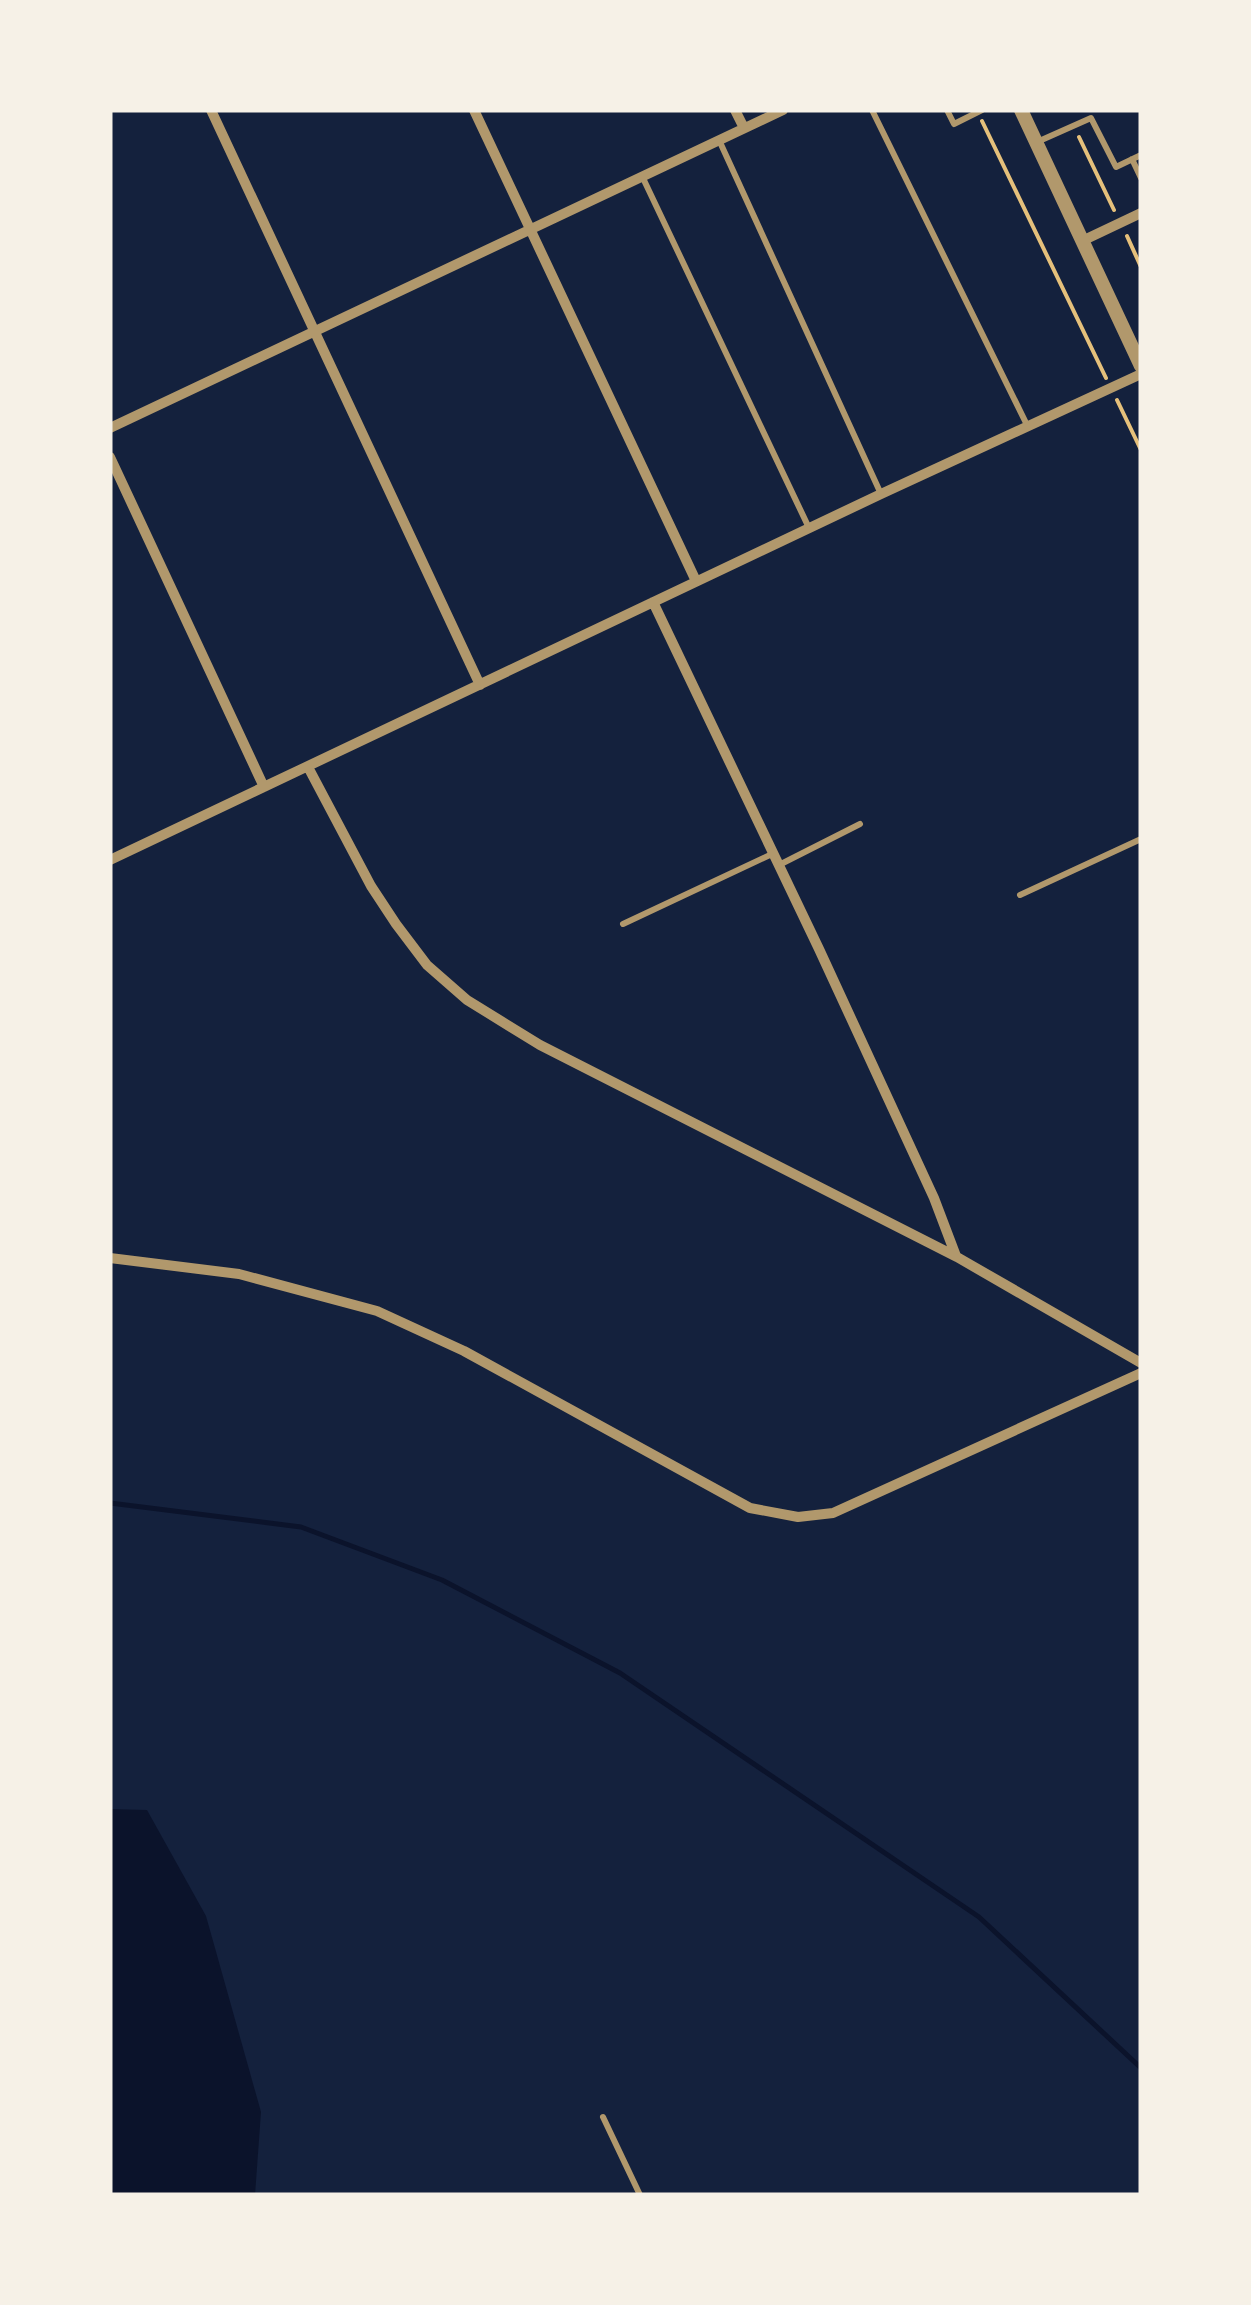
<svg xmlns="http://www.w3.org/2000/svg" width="1251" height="2305" viewBox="0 0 1251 2305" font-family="'Fira Sans',sans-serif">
<rect width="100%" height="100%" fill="#14213d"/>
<path fill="#0b132b" d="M110,1809l37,1 59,106 55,196 -6,83h-145z"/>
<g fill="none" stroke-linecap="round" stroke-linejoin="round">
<path stroke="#0b132b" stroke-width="5" d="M110,1503l191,24 141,53 178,93 359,244 162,151"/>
<path stroke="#e5c07b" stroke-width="4" d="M982,121l124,257
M1079,137l35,73
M1127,236l14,31
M1117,400l24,50"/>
<path stroke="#b1986c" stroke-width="6" d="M872,110l155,315
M947,110l7,14 28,-14
M719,140l162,354
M1037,142l54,-24 25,49 25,-12
M1132,159l9,19
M642,176l167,352
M779,865l81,-41
M1020,895l121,-56
M623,924l149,-70
M603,2117l37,78"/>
<path stroke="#b1986c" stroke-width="10" d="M211,110l269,575
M474,110l222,471
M735,110l9,18
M1082,241l59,-28
M110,428l673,-318
M110,457l154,330
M653,602l166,347 115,249 22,58
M308,767l63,119 25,38 31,41 40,35 73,45 417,212 184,106
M110,860l771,-366 260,-120
M110,1258l129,16 138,37 87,40 286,157 48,9 35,-4 308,-140"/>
<path stroke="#b1986c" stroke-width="14" d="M1021,110l120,256"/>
</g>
<rect width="1251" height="2305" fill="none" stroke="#f6f1e7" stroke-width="225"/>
</svg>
